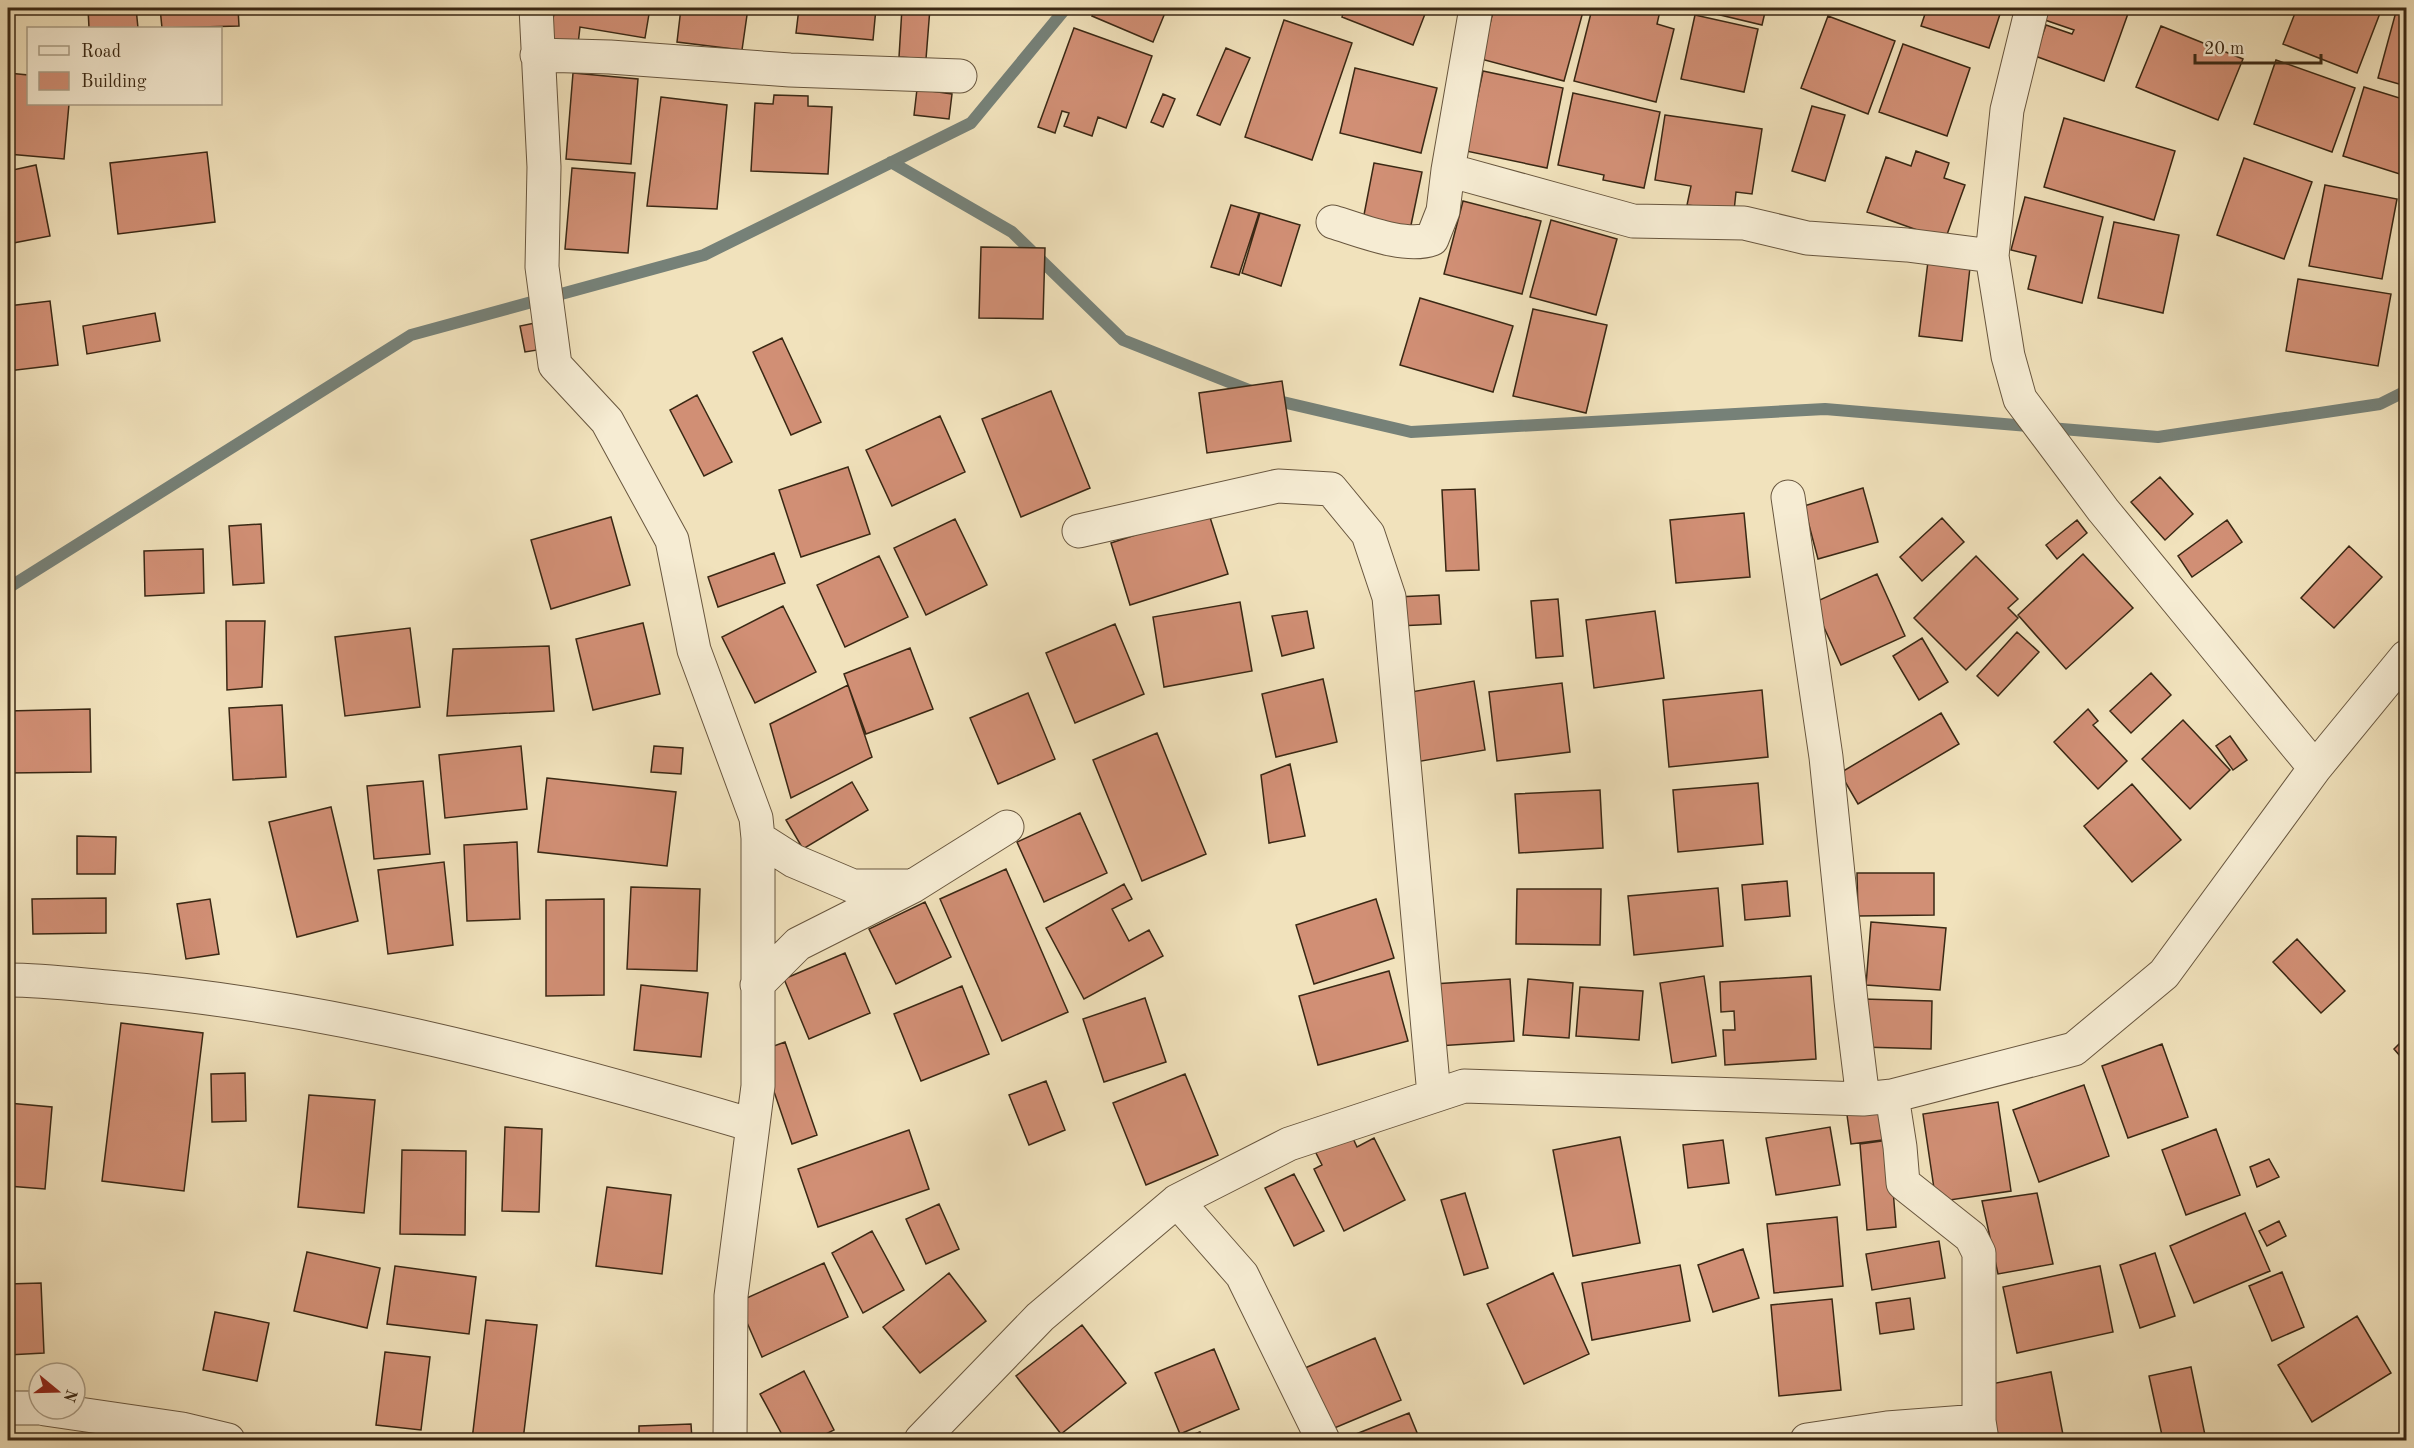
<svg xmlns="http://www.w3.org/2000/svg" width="2414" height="1448" viewBox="0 0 2414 1448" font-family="'Old Standard TT',serif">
<rect width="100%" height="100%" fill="#f1e2bc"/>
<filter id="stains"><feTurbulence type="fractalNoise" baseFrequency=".00333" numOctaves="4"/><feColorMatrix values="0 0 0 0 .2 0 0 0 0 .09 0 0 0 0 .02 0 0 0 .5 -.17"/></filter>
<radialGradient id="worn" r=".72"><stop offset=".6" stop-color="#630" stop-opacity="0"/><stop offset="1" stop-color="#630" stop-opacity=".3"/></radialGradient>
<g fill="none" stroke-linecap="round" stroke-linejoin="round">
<path stroke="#768178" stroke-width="12" d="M891,162l121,70 111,108 131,52
M1270,399l141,33 414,-23 333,28 222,-33 26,-13
M8,588l403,-253 293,-80 267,-132 95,-115"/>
</g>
<path fill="#d18f75" stroke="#3a2814" stroke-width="1.5" d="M88,8h48l2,20h-49z
M160,8h78l1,18 -77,2z
M555,8h95l-5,30 -65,-11 -2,17 -29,-4z
M681,8h67l-6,42 -65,-8z
M799,8h77l-3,32 -77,-7z
M902,8h28l-4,51 -27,-2z
M1096,8h71l-14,34 -61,-26z
M1345,8h63l17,6 -12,31 -71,-28z
M1494,8h90l-20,73 -83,-22z
M1615,8h29l16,3 -3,13 17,5 -18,73 -82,-21 18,-72 21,5z
M1691,8h75l-4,17z
M1902,8h15l-1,4z
M1927,8h75l-13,40 -68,-22z
M2047,8h83l-26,73 -69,-25 11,-31 26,9 2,-4 -32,-11z
M2297,8h85l-25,65 -74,-29z
M2397,8l9,1v77l-28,-8z
M1695,15l63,14 -14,63 -63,-13z
M1828,16l67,25 -27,73 -67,-26z
M1284,20l68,23 -40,117 -67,-23z
M2161,26l82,33 -25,61 -82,-33z
M1074,28l78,28 -26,72 -28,-11 -6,19 -28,-10 5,-13 -7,-2 -7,22 -17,-6z
M1903,44l67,24 -23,68 -68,-24z
M1226,48l24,10 -30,67 -23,-10z
M2276,60l79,28 -23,64 -78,-28z
M1355,68l82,20 -16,65 -81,-20z
M1483,71l80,17 -16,80 -81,-17z
M8,73l20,2v29h41l-5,55 -56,-5z
M573,73l65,6 -7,85 -65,-5z
M2364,87l42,13v76l-63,-20z
M917,89l35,5 -3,25 -35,-4z
M1573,93l87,19 -16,76 -41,-8 1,-5 -46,-10z
M1163,94l12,5 -12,28 -12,-5z
M774,95l34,1v10l24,1 -4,67 -77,-3 4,-68 18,1z
M661,97l66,8 -10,104 -70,-3z
M1812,106l33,9 -20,66 -33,-10z
M1665,115l97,14 -10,65 -16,-2 -2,19 -47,-6 4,-19 -36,-6z
M2064,118l111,33 -21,69 -110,-33z
M1916,151l33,12 -5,15 21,7 -20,55 -78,-28 19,-55 25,9z
M207,152l8,70 -97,12 -8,-71z
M2244,158l68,24 -28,77 -67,-24z
M1374,163l48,9 -12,58 -47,-10z
M36,165l14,71 -42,8v-73z
M572,168l63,5 -7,80 -63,-4z
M2325,185l72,14 -15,80 -73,-13z
M2025,197l78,20 -21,86 -54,-14 8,-33 -25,-6z
M1463,201l78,20 -19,73 -78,-20z
M1231,205l28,8 -20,62 -28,-8z
M1260,213l40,12 -19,61 -39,-13z
M1551,220l66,19 -21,76 -66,-18z
M2114,222l65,13 -16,78 -65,-15z
M981,247l64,1 -2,71 -64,-1z
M1929,253l42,5 -9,83 -43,-5z
M2298,279l93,15 -13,72 -92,-15z
M1420,298l93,28 -20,66 -93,-27z
M50,301l8,64 -50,6v-65z
M1533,309l74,16 -21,88 -73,-17z
M155,313l5,28 -73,13 -4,-28z
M545,321l5,27 -25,4 -5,-26z
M782,338l39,84 -30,13 -38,-83z
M1282,381l9,60 -84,12 -8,-60z
M1051,391l39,97 -69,29 -39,-98z
M697,395l35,67 -28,14 -34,-66z
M940,416l25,56 -73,34 -26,-56z
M848,467l22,67 -69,23 -22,-67z
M2160,477l33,37 -28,26 -34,-38z
M1863,488l15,54 -60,17 -14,-53z
M1475,489l4,81 -33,1 -4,-81z
M1208,511l20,63 -98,31 -19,-62z
M1744,513l6,64 -74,6 -6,-63z
M611,517l19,68 -79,24 -20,-69z
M1942,518l22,24 -42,39 -22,-24z
M955,519l32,66 -61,30 -32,-67z
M2077,520l10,13 -30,26 -11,-14z
M2227,520l15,22 -50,35 -14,-21z
M261,524l3,59 -31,2 -4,-59z
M2349,546l33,31 -48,51 -33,-30z
M203,549l1,44 -59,3 -1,-45z
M774,553l11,30 -67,24 -10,-30z
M2083,554l50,54 -67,61 -48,-54z
M879,556l29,61 -63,30 -28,-62z
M1976,556l42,43 -10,9 10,10 -52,52 -52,-52z
M1877,574l28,62 -64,29 -28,-62z
M1439,595l2,29 -44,2 -1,-29z
M1558,599l5,57 -27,2 -5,-57z
M1240,602l12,69 -88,16 -11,-70z
M783,606l33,66 -61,31 -33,-66z
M1307,611l7,37 -32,8 -10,-40z
M1655,611l9,67 -70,10 -8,-68z
M226,621h39l-3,66 -35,3z
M643,623l17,71 -67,16 -17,-71z
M1115,624l29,70 -69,29 -29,-70z
M410,628l10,79 -75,9 -10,-79z
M2017,632l22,20 -41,44 -21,-20z
M1922,638l26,44 -29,18 -26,-44z
M549,646l5,65 -107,5 6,-67z
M910,648l23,61 -67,25 -22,-60z
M2151,673l20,22 -40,38 -21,-22z
M1323,679l14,63 -61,15 -14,-63z
M1474,681l11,69 -69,12 -11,-69z
M1562,683l8,69 -73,9 -8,-69z
M848,685l24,72 -81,41 -21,-74z
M1762,690l6,67 -99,10 -6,-67z
M1028,693l27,66 -57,25 -28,-66z
M282,705l4,72 -53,3 -4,-72z
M90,709l1,63 -83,1v-62z
M2088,709l10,12 -5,4 34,36 -29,28 -44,-47z
M1941,713l18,31 -101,60 -18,-31z
M2183,720l47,50 -40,39 -48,-50z
M1157,733l49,121 -64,27 -49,-121z
M2230,736l17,24 -14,10 -17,-24z
M521,746l6,63 -82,9 -6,-63z
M654,746l29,2 -2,26 -30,-2z
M1290,764l15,72 -36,7 -8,-68z
M547,778l129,14 -9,74 -129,-14z
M423,781l7,73 -56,5 -7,-73z
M852,782l16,28 -65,39 -17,-29z
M1758,783l5,61 -85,8 -5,-62z
M2132,784l49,56 -49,42 -48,-56z
M1600,790l3,58 -84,5 -4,-59z
M331,807l27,114 -61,16 -28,-115z
M1080,813l27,60 -63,29 -27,-60z
M77,836l39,1 -1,37h-38z
M517,842l3,77 -53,2 -3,-76z
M444,862l9,83 -65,9 -10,-84z
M1006,869l62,143 -66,29 -62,-142z
M1857,873h77v42l-76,1z
M1787,881l3,35 -45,4 -3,-35z
M1124,884l8,15 -20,10 17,32 20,-11 14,26 -79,43 -38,-71z
M631,887l69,2 -3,82 -70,-2z
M1718,888l5,58 -89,9 -6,-59z
M1517,889h84l-1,56 -84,-1z
M106,898v35l-73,1 -1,-35z
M210,899l9,55 -33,5 -9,-55z
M604,899v96l-58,1v-96z
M1376,899l18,59 -80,26 -18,-59z
M925,902l26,55 -55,27 -27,-55z
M1871,922l75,6 -6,62 -74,-5z
M2297,939l48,52 -24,22 -48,-51z
M845,953l25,60 -61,26 -25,-60z
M1389,971l19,70 -90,24 -19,-69z
M1704,976l12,80 -44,7 -12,-80z
M1811,976l5,83 -91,6 -2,-35h12l-1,-19 -13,1 -1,-30z
M1510,979l4,62 -77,5 -4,-62z
M1528,979l45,4 -4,55 -46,-3z
M641,985l67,8 -7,64 -67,-7z
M962,986l27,68 -68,27 -27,-67z
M1580,987l63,4 -4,49 -63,-4z
M1145,998l21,64 -62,20 -21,-63z
M1863,999l69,2 -1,48 -69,-2z
M121,1023l82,10 -19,158 -82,-10z
M2406,1037v26l-12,-14z
M785,1042l32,93 -25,9 -32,-93z
M2162,1044l26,73 -60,21 -26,-72z
M245,1073l1,48 -34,1 -1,-48z
M1185,1074l33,81 -72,30 -33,-82z
M1046,1081l19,49 -36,15 -20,-50z
M2084,1085l25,71 -70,26 -26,-72z
M309,1095l66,5 -11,113 -66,-6z
M1998,1102l13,89 -75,11 -13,-88z
M8,1103l44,4 -7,82 -37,-3z
M1886,1110l4,29 -39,5 -4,-29z
M505,1127l37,2 -3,83 -37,-1z
M1830,1127l10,58 -64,10 -10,-57z
M2216,1129l24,66 -54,20 -24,-65z
M909,1130l20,59 -111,38 -20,-58z
M1351,1134l6,13 17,-9 31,62 -61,31 -30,-62 8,-4 -7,-14z
M1620,1137l20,106 -67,13 -20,-106z
M1723,1140l6,43 -41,5 -5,-43z
M1889,1140l7,87 -29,3 -7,-86z
M402,1150l64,1 -1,84 -65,-1z
M2269,1159l10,18 -22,10 -7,-20z
M1294,1174l30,57 -30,15 -29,-58z
M607,1187l64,8 -9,79 -66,-8z
M1465,1193l23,75 -24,7 -23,-75z
M2037,1193l16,71 -55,10 -16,-73z
M939,1204l20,45 -33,15 -20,-45z
M2245,1213l25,58 -76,32 -24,-57z
M1837,1217l6,69 -69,7 -7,-69z
M2279,1221l7,15 -19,10 -8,-15z
M872,1231l32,59 -41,23 -31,-60z
M1939,1241l6,37 -73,12 -6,-36z
M1743,1249l16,49 -46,14 -15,-47z
M307,1252l73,16 -13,60 -73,-17z
M2155,1253l20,63 -35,12 -20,-63z
M824,1263l24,54 -86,40 -24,-55z
M1680,1265l10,56 -98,19 -10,-57z
M395,1266l81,11 -7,57 -82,-10z
M2100,1266l13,66 -96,21 -14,-66z
M2282,1272l22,55 -32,14 -23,-55z
M949,1273l37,48 -66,52 -37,-46z
M1553,1273l36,81 -65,30 -37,-80z
M41,1283l3,70 -36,2v-71z
M1910,1298l4,31 -34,5 -4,-31z
M1832,1299l9,91 -62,6 -8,-91z
M215,1312l54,11 -12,58 -54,-11z
M2357,1316l34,57 -79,49 -34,-57z
M486,1320l51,5 -14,115h-51z
M1082,1325l44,58 -65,51 -45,-58z
M1375,1338l26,62 -69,29 -27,-61z
M1214,1349l25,60 -59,25 -25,-61z
M385,1352l45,5 -9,73 -45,-5z
M2191,1367l15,73h-43l-14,-64z
M804,1371l30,59 -20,10h-29l-25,-46z
M2051,1372l13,68h-67l-11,-55z
M1409,1413l11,27h-73l-1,-2z
M691,1424l1,16h-53v-14z
M1200,1432l3,8h-19l-1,-2z
M41,1434v6h-33v-5z"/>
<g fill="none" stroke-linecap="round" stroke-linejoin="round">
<g stroke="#68563e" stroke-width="35">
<path id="street" d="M536,8l8,159 -2,100 13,98 52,56 65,119 22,110 62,168 2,20v248l-27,210 -1,144
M2032,8l-25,102 -15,146 16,100 12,43 83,111 212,258
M537,55l73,2 180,13 170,6
M1448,170l185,51 111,2 63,15 100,7 85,11
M1333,222c27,8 72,27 99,17l11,-28 5,-41 28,-162
M1788,497l38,260 25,244 12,98
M1079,531l199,-45 53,3 37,45 21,63 45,498
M758,838l36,23 59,25h55
M8,980c33,0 66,4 99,7 220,18 435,76 645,138
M757,985l41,-41 115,-58 94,-59
M1892,1096l8,51 3,36 68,54 8,16v168l3,19
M1177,1201l65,74 81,165
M8,1408h31
M45,1409l137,20 46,11
M921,1440l119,-123 137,-116 112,-57 175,-58 399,13 29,-3 182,-47 90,-75 151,-206 91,-111
M1807,1440l80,-12 92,-7"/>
</g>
<use href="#street" stroke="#f6ecd3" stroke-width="33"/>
</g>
<rect width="2414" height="1448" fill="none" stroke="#f1e2bc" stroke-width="30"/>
<rect x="9" y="9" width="2396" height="1430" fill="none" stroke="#3a2814" stroke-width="3"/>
<rect x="15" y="15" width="2384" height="1418" fill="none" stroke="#3a2814" stroke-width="1.5"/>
<rect x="27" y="27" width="195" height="78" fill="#f6ecd3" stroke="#ab9e87" stroke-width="1.5"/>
<rect x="39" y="46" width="30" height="9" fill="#f6ecd3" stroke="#ab9e87" stroke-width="1.5"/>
<text x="81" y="57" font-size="18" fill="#3a2814">Road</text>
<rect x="39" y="72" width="30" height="18" fill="#d18f75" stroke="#ab9e87" stroke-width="1.5"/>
<text x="81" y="87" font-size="18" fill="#3a2814">Building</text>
<g transform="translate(57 1391) rotate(109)"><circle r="28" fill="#f6ecd3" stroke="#ab9e87" stroke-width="1.5"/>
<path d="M0-4.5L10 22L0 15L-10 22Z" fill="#8f2418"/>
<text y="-9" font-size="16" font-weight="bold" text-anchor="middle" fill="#3a2814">N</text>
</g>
<path d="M2195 54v9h126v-9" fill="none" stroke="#3a2814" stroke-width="3"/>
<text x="2204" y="54" font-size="18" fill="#3a2814" stroke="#f6ecd3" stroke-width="4.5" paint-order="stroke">20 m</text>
<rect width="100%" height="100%" filter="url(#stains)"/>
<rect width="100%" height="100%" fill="url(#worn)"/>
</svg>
